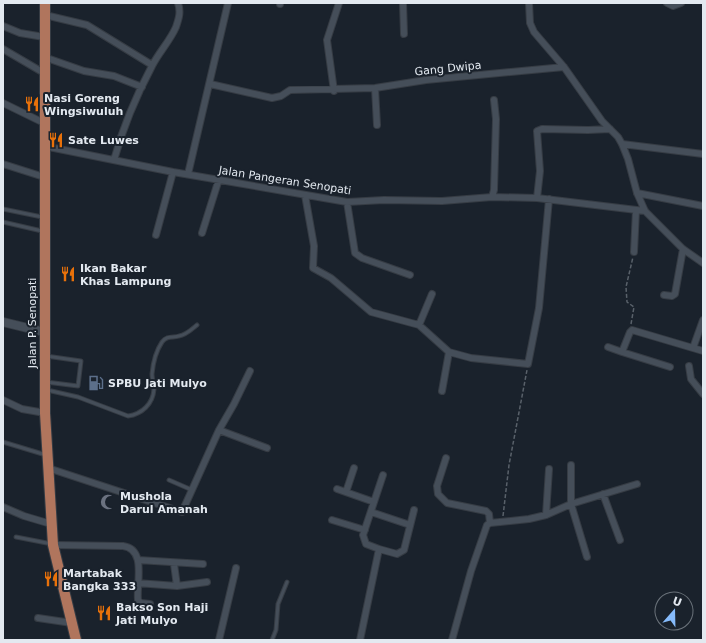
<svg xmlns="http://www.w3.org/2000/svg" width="706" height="643" viewBox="0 0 706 643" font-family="'DejaVu Sans',sans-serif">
<rect width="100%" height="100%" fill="#1a222c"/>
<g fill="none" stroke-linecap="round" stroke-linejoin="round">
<g stroke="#363c44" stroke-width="5">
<path id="service" d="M3,209l39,8
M3,222l39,9
M46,356l35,5 -3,25 -32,-4
M47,390l31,7 50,19c14,-2 25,-12 26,-27 0,-5 -2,-10 -2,-15 1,-11 4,-23 10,-32 5,-7 11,-4 17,-6 7,-1 13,-7 18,-11
M3,442l43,13
M169,480l23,10
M16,537l36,7
M272,640l4,-10 2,-26 9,-22"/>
</g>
<g stroke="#363c44" stroke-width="8">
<path id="minor" d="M403,3l1,31
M529,3l1,20 4,9 30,35 38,54 16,16 4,7 6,15 9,34 8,18 38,38 20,14
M667,3l6,3 8,-3
M280,4v-1
M45,15l42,10 65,40
M3,26l17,7 24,4
M3,49l41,24
M44,57l40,14 30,5 28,11
M210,84l62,14 9,-2 9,-6 85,-2 51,-8 138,-13
M375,88l2,37
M334,91l-7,-51 12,-37
M3,103l41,20
M622,144l81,10
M44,146l129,26 174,30 37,-2 58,1 50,-4 45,1 108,13
M114,160c9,-33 22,-64 38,-94 7,-14 18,-25 24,-39 3,-9 5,-15 2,-24
M3,164l41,13
M188,174l40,-171
M637,193l66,13
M305,195l9,51 -1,22 18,10 40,34 48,13 13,-31
M492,197l2,-7 2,-71 -2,-19
M537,198l3,-27 -3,-40 5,-2 46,1 22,-1
M347,202l8,51 7,5 48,17
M202,233l17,-54
M156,235l17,-63
M634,252l2,-42
M664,295l8,1 3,-2 8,-45
M419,325l30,27 -7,39
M608,347l14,5 8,-20 2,-2 71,21
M693,348l10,-28
M449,352l22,6 57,6 11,-56 10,-109
M622,352l48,15
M689,366l2,13 12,15
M3,400l19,9 23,4
M219,430l48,18
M446,458l-9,28 1,8 9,9 39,8 3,3 1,9
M48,468l134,44 37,-82 15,-26 16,-33
M337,489l37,13
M346,492l8,-24
M603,494l17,46
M3,507l21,9 27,8
M371,512l39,13
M546,515l3,-46
M332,520l33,10
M53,545l70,1c24,3 13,38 15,54l3,3 9,1
M379,549l18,5 7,-4 10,-40
M587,557l-16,-53 66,-20
M138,560l65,4
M174,564l3,22
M137,583l40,3 30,-4
M38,618l34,5
M219,640l17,-72
M360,640l19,-91 -13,-5 -3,-9 20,-60
M452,640l19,-69 16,-46 3,-2 39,-4 17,-4 25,-11v-39"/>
</g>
<g stroke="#363c44" stroke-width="10">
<path id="tertiary" d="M3,322l41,10"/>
</g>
<g stroke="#363c44" stroke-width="12">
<path id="primary" d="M45,3v410l8,132 23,95"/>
</g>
<path stroke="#59616a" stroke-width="1.5" stroke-dasharray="4 2" stroke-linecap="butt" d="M631,324l3,-17 -7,-5 -1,-15 7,-30
M503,516l6,-51 18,-95"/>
<use href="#service" stroke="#454e59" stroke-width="3"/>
<use href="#minor" stroke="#454e59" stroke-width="6"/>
<use href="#tertiary" stroke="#454e59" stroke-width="8"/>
<use href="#primary" stroke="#b0755d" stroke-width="10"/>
</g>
<defs>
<g id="restaurant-bare" transform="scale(1.2)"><path d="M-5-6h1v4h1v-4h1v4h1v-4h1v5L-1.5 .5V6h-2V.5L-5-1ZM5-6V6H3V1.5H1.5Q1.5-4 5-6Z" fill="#e8710a" stroke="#1a222c" stroke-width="2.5" paint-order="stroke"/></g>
<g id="fuel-bare" transform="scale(1.2)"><path d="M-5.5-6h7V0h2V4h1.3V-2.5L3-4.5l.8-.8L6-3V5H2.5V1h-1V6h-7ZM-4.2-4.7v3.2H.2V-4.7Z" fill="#5c6f8a" stroke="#1a222c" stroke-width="2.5" paint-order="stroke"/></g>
<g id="mosque-bare" transform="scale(1.2)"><path d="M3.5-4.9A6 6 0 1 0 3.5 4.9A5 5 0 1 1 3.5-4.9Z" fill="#6b7280" stroke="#1a222c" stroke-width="2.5" paint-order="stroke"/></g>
</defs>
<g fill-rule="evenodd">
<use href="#restaurant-bare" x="32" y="104"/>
<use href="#restaurant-bare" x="56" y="140"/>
<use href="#restaurant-bare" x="68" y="274"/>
<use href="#fuel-bare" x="96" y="383"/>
<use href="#mosque-bare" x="108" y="502"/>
<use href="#restaurant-bare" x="51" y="579"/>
<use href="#restaurant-bare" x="104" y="613"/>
</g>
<g text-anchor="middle" stroke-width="4" stroke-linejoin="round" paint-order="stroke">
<g font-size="11" fill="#e3e9f0" stroke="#1a222c">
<text transform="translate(448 68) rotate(-6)" y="4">Gang Dwipa</text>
<text transform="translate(285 180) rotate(9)" y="4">Jalan Pangeran Senopati</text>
<text transform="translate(32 323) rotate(-90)" y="4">Jalan P. Senopati</text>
</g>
<g font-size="11" font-weight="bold" fill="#e3e9f0" stroke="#1a222c" text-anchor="start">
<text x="44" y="102">Nasi Goreng<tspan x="44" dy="13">Wingsiwuluh</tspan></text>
<text x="68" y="144">Sate Luwes</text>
<text x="80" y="272">Ikan Bakar<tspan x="80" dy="13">Khas Lampung</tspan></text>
<text x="108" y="387">SPBU Jati Mulyo</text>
<text x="120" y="500">Mushola<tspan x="120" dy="13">Darul Amanah</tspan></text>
<text x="63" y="577">Martabak<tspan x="63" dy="13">Bangka 333</tspan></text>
<text x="116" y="611">Bakso Son Haji<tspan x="116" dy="13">Jati Mulyo</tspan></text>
</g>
</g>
<rect width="706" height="643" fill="none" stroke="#e3e9f0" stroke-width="8"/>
<g transform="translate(674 611) rotate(20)"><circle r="19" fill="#1a222c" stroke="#6a727a"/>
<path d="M0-3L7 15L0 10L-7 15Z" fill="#86bbfb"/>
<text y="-6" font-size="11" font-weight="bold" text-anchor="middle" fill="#e3e9f0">U</text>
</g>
</svg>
